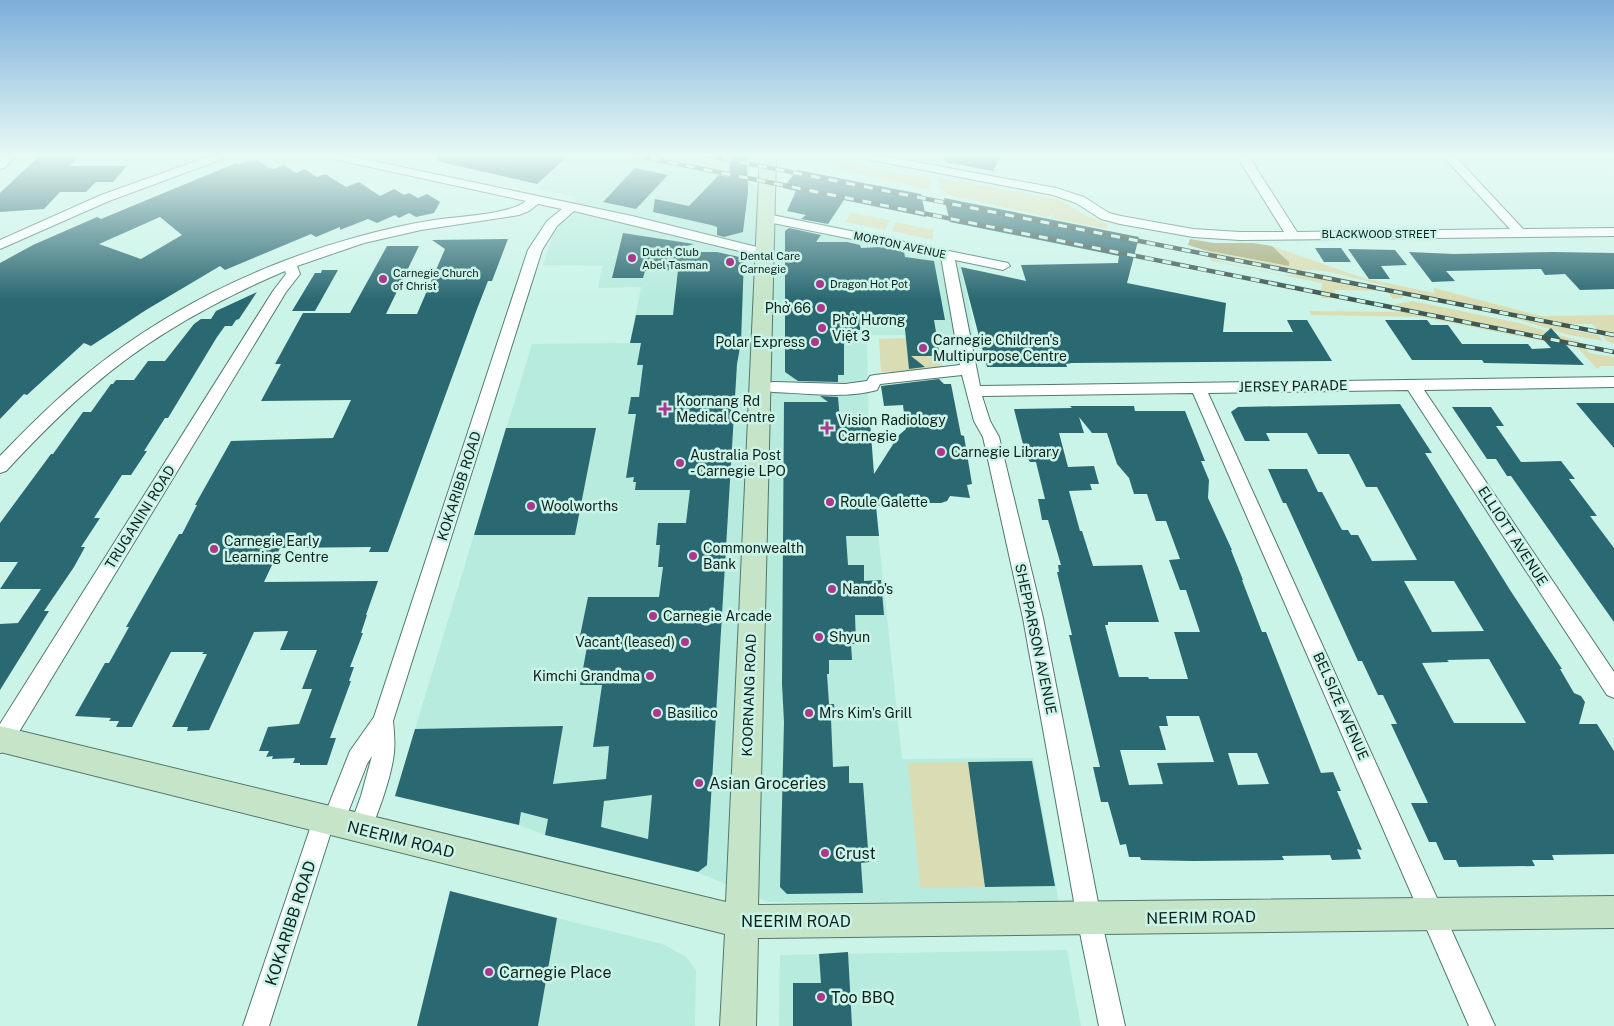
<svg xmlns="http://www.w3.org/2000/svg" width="1614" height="1026" viewBox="0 0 1614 1026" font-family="'Public Sans',sans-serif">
<rect width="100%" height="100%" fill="#caf4e8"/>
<path fill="#b7ebdd" d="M574,155h45l130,25 26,33 183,39 14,68 -2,1 3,14h-106l2,111 33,313 131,-1 26,145 -291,-1 -71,-30 -152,-37 -26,-10 19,-98 -123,2 117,-385 98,-1 11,-56 -43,1 4,-22 -59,-1 13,-40 20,-28 -38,-8z
M557,918l105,26 23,12 11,14 -1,56h-157z
M1067,950l14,76h-302l1,-71z"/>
<path fill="#daddb3" d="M619,155h62l32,6v5l16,3v4l20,4v3l-34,-6v-4l-7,2z
M841,161l43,10 40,6 6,3v10l-15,-3 -7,-3 -73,-15z
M939,178l119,21 29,17 21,8 -1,5 -57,-11 4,-2 -2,-1 -5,2 -97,-22 -10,-6z
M851,213l39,7 -5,10 -40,-8z
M896,222l37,8v10l-41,-9z
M1272,246l91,32 71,15v-5l107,28 73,-1v29l-7,-3 -15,-17h-21l1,6 26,5 5,6 -34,-6 -62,-19 -96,-20 -25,-10 -56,-14 -17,-2h-31l-59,-11 -19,-9 85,16 -5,-10z
M1209,255l13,7 62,13 39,-1 56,13 24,9 -1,2 -9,1 -6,-8 -53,-1 4,8h-17l1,-15 -111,-22z
M1413,301l106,22 60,18 10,12 25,4v9h-13l-4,3 -19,-21 -156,-31 -111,-2 -2,-4 93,1 -6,-8z
M911,338l29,18 3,15 -62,1 -2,-33z
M968,762l17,125 -65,1 -12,-125z"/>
<path fill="#a8ab7c" d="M1190,239l24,4h39l19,3 17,16v4l-85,-16 -16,-5z"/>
<path fill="#2b6972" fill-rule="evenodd" d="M46,155h35l-12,11h58l-14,16h-17l-10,10h-26l-16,17 -44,3v-19l37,-35h6z
M438,155h112l16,3 -29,26 -100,-23z
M730,155h17l1,37 -5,40 -19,5 -7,-2v-8l-6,-2 -58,-13 2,-13 34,7 30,-31 10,2z
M945,155h56l-8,16 -48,-9z
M256,159l13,9 5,1 10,-4 12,8 9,-4 12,8 8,-3 21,13 13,-5 21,14 14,-7 10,6 5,-2 9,5 9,-4 13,8 -6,11 -18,4 -7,-4 -10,5 -4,-3 -18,8 -9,-4 -28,11v-3l-24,10 -5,-3 -86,36 -5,-4 -74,44 -55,36 -7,-3 -57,52 -3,-1 -24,25v-156l33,-18 64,-28 4,2 135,-56 2,1zM160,217l22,18 -41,24 -42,-15z
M635,168l33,7 -32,34 -33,-7z
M797,170l124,24 5,23 -82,-17 -16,24 -27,-5 5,-4 -19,-4 9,-20 -13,-3z
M944,198l195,39 -12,46 99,20 -3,29h70l-6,-12h20l25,41 -260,2 -6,1 1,3h-80l-26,-100 65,14 -5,-16 97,-2 1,-7 -169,-34z
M789,228l32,7 -5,7h31l13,3 1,3 20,-1 23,5 1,5 29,4 11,59h-11l6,36h-29l14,11 -16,2 -5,-50 -44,1v10h-11l1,9h-6v36h-6v7l-40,-1 -13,-9v-141z
M623,233l71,11 -18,5 -1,3h42l27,6 -3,84 -4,22 -30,501 -9,7 -153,-37 3,-16 -27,-7 -2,13 -124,-29 20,-67 148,-3 -10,58 53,-5 3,-33 -16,1 9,-62h-22l9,-49h-9l8,-39h71l4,-30h-5l2,-22h-4l2,-22h28l4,-33h-55l1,-8h-3l1,-5 -8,1 10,-64h-8l3,-17h8l4,-32h-6l4,-22h-11l6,-28h37l5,-45 -33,1 -2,7h-31zM652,795l-4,44 -47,-12 3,-26z
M508,239l-16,42h-4l-11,28 -89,243h-19l2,-5 -91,1 -16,34 114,-1 -12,34h1l-6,18h2l-13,34h4l-5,14h2l-21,57h6l-9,27h-27v-2h-7l2,-5 -23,1 1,-3 -7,1 3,-6h-10l9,-24 31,-3 13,-35h-10l15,-39h-37l8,-19 -34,1 -45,98 -22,1 1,-4h-16l35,-73h-5l2,-2h-33l-39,75h-16l3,-6h-10l2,-3 -36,-2 30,-53h4l20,-36h-3l53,-93h3l15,-29h-2l36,-64 102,-3 18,-38 -90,1 20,-37h-6l28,-51h47l37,-67h32l-33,68h31l28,-65 -13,-9z
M1315,248h26l10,14h-27z
M1348,249l47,1 12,15 -26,1 9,13h-21z
M1409,252l45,2 99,-2 61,1v36l-34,1 -15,-16 -20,1 -4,-6 -95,2 9,10 -23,1z
M322,270h16l-23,41h-23l23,-38h6z
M257,292l-18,27 -3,1 -4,6h-7l-8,11 -49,81h-3l-21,33h3l-16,24h-9l-28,43h6l-19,29h4l-11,20 -30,44h5l-49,79v-66l18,-1 23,-34h-41l18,-27h-18v-39l51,-69h2l30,-42h8l20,-28h2l3,-4h18l14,-19h17l29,-37 7,-5h10l5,-8z
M1385,320h42l4,5h17l14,19h66l4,5 19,-1 -10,-11 10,-9 33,37 -100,-2 -2,-3h-70z
M939,379l5,5h7l10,51 3,1 8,48 -5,1 3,13 -20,-2 -3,5 -6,2h-17v2l-18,-3v4h-30l3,30h-33l2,29h16v16l17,-1 3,35h-29l1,29h-5l1,16h-23v14h-2l2,30h5l1,15h-4l2,48 16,-1v17h14l6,79 -8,1 2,30 -76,1 -7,-7 4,-165 -2,-38 2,-282h44l-8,-6 18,1 2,24h30l4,53 25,-39 7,-6 -3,-24 -19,1 -3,-20z
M1576,403h38v45z
M1400,404l32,49h-7l85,137 52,79h-2l14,24 7,3 4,6 -6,22h18l17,27v103l-62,1 2,5h-22l3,6 -76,1 -3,-7h-12l-8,-18h-7l-18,-39h17l-37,-79h6l-14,-29h-5l-16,-34h-4l-72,-158h-3l-15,-34h39l11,23h4l20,38h6l3,5h7l14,26 45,-1 -40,-73h-11l-17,-33h-31l-11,-21h-41l4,8h-25l-14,-29 7,-5zM1404,581h50l30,50 -52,1zM1489,659l37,64h-72l-32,-60 27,-1 -2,-2z
M1070,406h64l1,5h50l20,50h-4l8,19 -1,18 24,52h-1l12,30h-1l20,52h4l55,141 12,-1 8,19h-4l25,59 -5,-1 4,10 -29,1 -2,-5 -48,1 2,4 -91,1 -52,-1 -1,-3h-11l-3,-13 -6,1 -12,-43h-7l-8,-35h7l-31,-132h3l-15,-63h2l-1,-7h3l-13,-45h-6l-4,-21h7l-9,-37h-6l-4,-6 -12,-47 58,-1zM1079,417l13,16h15l10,31 12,14 5,16h13l9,27h10l14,38 -11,1 11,30h6l14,42h-26l14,47h-39l-1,-2h-29l-14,-52h3v-3h51l-17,-57 -49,1 -11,-35h-2l-11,-40 23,-1 -2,-6h9l-5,-18 -26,1 -9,-34h25zM1166,716h33l15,46 -57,1 6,21 -34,1 -9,-35h46l-7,-24h9zM1228,753h29l12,31 -31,1z
M1452,407h39l13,19h-8l25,36 40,-1 14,18h-6l28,37h-7l24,32v74l-103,-146h-4l-11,-17h-9z
M506,428h90l-21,107h-101z
M1032,761l23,125 -70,1 -17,-125z
M450,891l107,27 -19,108h-121z
M848,952l4,74h-59v-43h28l-2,-29z"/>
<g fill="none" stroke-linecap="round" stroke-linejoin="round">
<g stroke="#52786e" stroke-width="2">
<path id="street" d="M4,155h13l-13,13 -4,1v-10z
M213,155h17l-2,2 -119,44 -109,48v-9l101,-45z
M323,155h22l287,61 137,34 2,3 -7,4 -190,-46 -17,15 -15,24 -149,471c1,10 2,22 1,32 -3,26 -16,60 -26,84l-8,3 -8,-3 -3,-8 12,-33 11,-40 -5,8 -26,66 -10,2 -62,194h-26l73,-215 8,-3 3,1 23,-58 24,-34 154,-467 19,-29 15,-12 -24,-5 -9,7 -10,4 -98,15 -57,13 -67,23 3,8 -14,18 -278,458 -8,3v-29l273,-433 13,-17 -1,-3c-68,29 -136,66 -192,115 -31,26 -59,55 -87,85l-6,2v-17c26,-27 53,-54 82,-78 79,-66 176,-114 275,-141 25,-7 51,-13 77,-17 24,-4 75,-5 92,-19l-197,-43z
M855,155h24l177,33 28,9 25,16 12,3 72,13 47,3h44l-48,-77h12l49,77 213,-3 -68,-74h12l69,74 91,-1v8l-374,4 -47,-3 -73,-13 -19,-5 -25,-16 -23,-8 -192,-37z
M767,214l241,49 2,3 -7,4 -48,-10 25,126 634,-9v10l-190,3 190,282v26l-7,-3 -199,-305 -200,3 287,633h-26l-276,-633 -211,3 8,25 9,16 44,181 58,300 24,108h-26l-22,-108 -54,-300 -40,-181 -9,-16 -12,-46 -82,9 -3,6c-32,9 -70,3 -104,2l-5,-1 -3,-4 3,-4 5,-1 72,2 22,-3 3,-5 5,-1 85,-10 -19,-108 -178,-36 -2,-3 2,-3z"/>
</g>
<g stroke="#52786e" stroke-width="2">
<path id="secondary" d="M760,155h16l-18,750 856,-9v32l-856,10 -2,88h-36l5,-92 -725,-182v-26l726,176z"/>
</g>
<use href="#street" fill="#fff" fill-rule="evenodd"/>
<use href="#secondary" fill="#c6e4c7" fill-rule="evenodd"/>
<g stroke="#415852" stroke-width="4.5">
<path id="rail" d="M633,155l981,197
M705,155l909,180"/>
</g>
<use href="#rail" stroke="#caf4e8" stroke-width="3" stroke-dasharray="9" stroke-linecap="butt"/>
</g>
<linearGradient id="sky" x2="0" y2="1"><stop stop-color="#7caeda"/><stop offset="0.52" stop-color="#e7faf5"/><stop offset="1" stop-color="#e7faf5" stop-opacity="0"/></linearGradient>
<rect width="1614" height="299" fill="url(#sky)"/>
<g fill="#ae368c" stroke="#caf4e8" stroke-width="2">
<circle cx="632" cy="258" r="5"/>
<circle cx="730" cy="262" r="5"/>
<circle cx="383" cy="279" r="5"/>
<circle cx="820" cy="284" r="5"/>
<circle cx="821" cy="308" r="5"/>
<circle cx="822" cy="328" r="5"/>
<circle cx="815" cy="342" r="5"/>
<circle cx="923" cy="348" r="5"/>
<path d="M662.5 401.5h5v5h5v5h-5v5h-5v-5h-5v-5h5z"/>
<path d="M824.5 420.5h5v5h5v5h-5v5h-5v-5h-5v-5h5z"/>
<circle cx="941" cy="452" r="5"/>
<circle cx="680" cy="463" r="5"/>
<circle cx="830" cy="502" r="5"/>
<circle cx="531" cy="506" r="5"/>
<circle cx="214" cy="549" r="5"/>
<circle cx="693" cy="556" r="5"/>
<circle cx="832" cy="589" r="5"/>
<circle cx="653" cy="616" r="5"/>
<circle cx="819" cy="637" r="5"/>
<circle cx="685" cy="642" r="5"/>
<circle cx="650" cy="676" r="5"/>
<circle cx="657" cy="713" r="5"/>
<circle cx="809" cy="713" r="5"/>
<circle cx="699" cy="783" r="5"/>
<circle cx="825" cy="853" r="5"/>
<circle cx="489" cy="972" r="5"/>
<circle cx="821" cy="997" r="5"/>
</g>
<g text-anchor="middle" stroke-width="5" stroke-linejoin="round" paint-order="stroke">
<g font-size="11" fill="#10201c" stroke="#caf4e8">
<text x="1379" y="238">BLACKWOOD STREET</text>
<text transform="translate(900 245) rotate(12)" y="4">MORTON AVENUE</text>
</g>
<g font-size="11" fill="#10201c" stroke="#caf4e8" text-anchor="start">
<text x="642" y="256">Dutch Club<tspan x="642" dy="13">Abel Tasman</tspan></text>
<text x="740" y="260">Dental Care<tspan x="740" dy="13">Carnegie</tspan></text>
<text x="393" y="277">Carnegie Church<tspan x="393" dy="13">of Christ</tspan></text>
<text x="830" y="288">Dragon Hot Pot</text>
</g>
<g font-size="14" fill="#10201c" stroke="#caf4e8" text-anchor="start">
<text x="811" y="313" text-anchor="end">Phở 66</text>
<text x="832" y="325">Phở Hương<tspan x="832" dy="16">Việt 3</tspan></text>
<text x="933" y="345">Carnegie Children's<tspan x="933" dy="16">Multipurpose Centre</tspan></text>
<text x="805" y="347" text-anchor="end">Polar Express</text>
<text x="676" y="406">Koornang Rd<tspan x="676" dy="16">Medical Centre</tspan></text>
<text x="838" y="425">Vision Radiology<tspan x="838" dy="16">Carnegie</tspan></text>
<text x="951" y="457">Carnegie Library</text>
<text x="690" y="460">Australia Post<tspan x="690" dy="16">- Carnegie LPO</tspan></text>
<text x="840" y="507">Roule Galette</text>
<text x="541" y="511">Woolworths</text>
<text x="224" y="546">Carnegie Early<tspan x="224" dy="16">Learning Centre</tspan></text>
<text x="703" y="553">Commonwealth<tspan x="703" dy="16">Bank</tspan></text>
<text x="842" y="594">Nando's</text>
<text x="663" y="621">Carnegie Arcade</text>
<text x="829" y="642">Shyun</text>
<text x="675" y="647" text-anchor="end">Vacant (leased)</text>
<text x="640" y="681" text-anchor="end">Kimchi Grandma</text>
<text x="667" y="718">Basilico</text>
<text x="819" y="718">Mrs Kim's Grill</text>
</g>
<g font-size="14" fill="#10201c" stroke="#caf4e8">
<text transform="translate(1293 386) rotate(-1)" y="5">JERSEY PARADE</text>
<text transform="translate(459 486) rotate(-72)" y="5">KOKARIBB ROAD</text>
<text transform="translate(140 517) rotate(-58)" y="5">TRUGANINI ROAD</text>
<text transform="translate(1513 536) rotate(57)" y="5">ELLIOTT AVENUE</text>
<text transform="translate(1036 639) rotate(78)" y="5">SHEPPARSON AVENUE</text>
<text transform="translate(749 695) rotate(-88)" y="5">KOORNANG ROAD</text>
<text transform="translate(1341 706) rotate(66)" y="5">BELSIZE AVENUE</text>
</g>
<g font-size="16" fill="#10201c" stroke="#caf4e8" text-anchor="start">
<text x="709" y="789">Asian Groceries</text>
<text x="835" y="859">Crust</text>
<text x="499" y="978">Carnegie Place</text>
<text x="831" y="1003">Too BBQ</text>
</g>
<g font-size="16" fill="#10201c" stroke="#caf4e8">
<text transform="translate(401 839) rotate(14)" y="6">NEERIM ROAD</text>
<text transform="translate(1201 917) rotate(-1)" y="6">NEERIM ROAD</text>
<text x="796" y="927">NEERIM ROAD</text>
<text transform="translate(290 923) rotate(-72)" y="6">KOKARIBB ROAD</text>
</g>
</g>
</svg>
